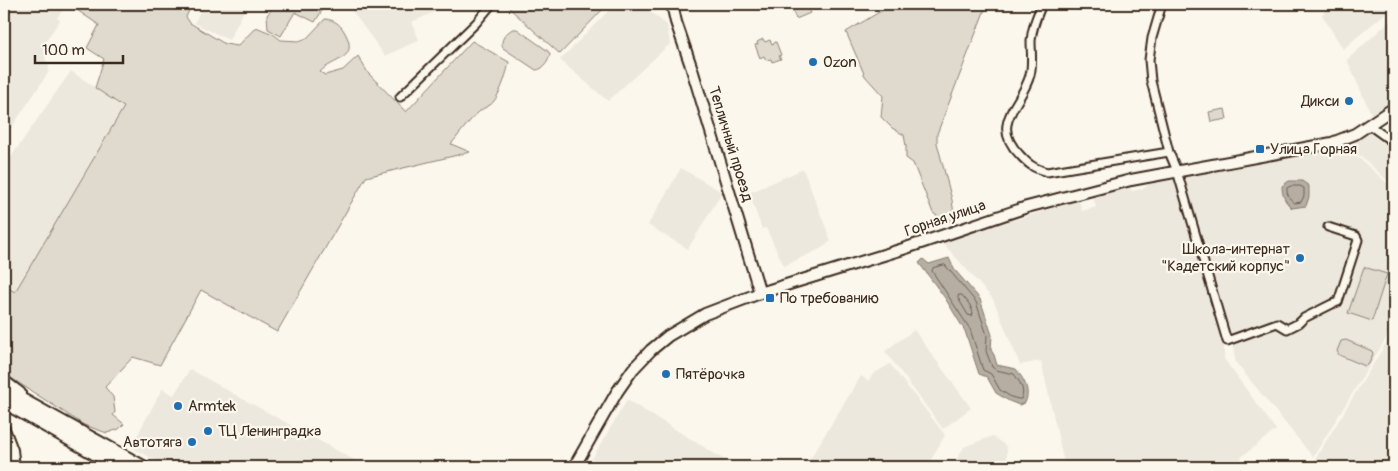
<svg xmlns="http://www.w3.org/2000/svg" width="1398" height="471" viewBox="0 0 1398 471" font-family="Pangolin,sans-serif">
<rect width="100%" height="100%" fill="#fbf7ec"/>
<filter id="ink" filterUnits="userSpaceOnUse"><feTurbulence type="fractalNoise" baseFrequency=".02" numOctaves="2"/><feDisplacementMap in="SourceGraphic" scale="10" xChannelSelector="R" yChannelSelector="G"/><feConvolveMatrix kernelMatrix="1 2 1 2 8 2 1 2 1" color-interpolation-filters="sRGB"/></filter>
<g filter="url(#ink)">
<path fill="#ede8dd" d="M4,4h63l-10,14 3,2 -16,24 5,7 -4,7 4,8 -1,7 -44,66z
M204,4l43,1 -18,35 -35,-17z
M347,4h105l-40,18 7,18 -34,16z
M615,4h26l26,21 3,19 -62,57 -48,-41z
M1330,4h64v2l-51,43 -21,-34z
M1394,17v85l-21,16 -26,-58z
M71,71l53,36 -109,185 -11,-6v-119z
M1368,132l26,19v36l-33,-31 -18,-3 -1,-7z
M1325,151l34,7 35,31v137l-81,131 -77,-94 -4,-19 -50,-170z
M681,168l41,24 -34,57 -40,-24z
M803,169l28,72 -9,7 -38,18 -18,-38 -4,1 -13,-36z
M1174,178l50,165v16l52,71 -35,27 5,10h-181l-24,-106 -21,4 -27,-66 -51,-57 134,-41h3l3,10 14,-4 -3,-10 37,-9 2,3 13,-3 4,-4z
M914,330l57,78 -28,21 -58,-78z
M1394,330v137h-93l13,-6z
M890,364l55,71 -18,32h-122l56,-91 7,5 5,-7z
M190,369l51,29 126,69h-199l-37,-20 31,-58 12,6z
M627,400l54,33 55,34h-149z
M992,436l15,11v20h-55l12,-20z"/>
<path fill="#dfd9ce" stroke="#8d8276" d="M68,4h124l-6,13 4,6 35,21 13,2 18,-19 17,7 8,6 18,1 8,-3 18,-19c9,1 14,4 19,12 17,29 -11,27 -24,41l5,3 18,-5 15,-14 10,17 38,39 66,-71 37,21c-2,11 -10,37 -19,43 -3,2 -7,3 -10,6 -11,9 -20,23 -29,33l19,8 -104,25 -89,155 -76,-42 -41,75 -27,-8 -28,30 8,10 2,15 -2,3 11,9 -5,5 -12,4 -23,-8 -73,-47 -7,-6v-86l11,6 109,-185 -29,-19 9,-29 -17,-11 12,-23z
M276,4h50l-11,18 -20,-10 -14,24 -13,-7 -1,-14z
M513,4h86l5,4 -44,46 -51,-46z
M790,4h16l4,9 -14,6z
M887,4h100l-50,130v9l15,57 3,22 -12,-2 -10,-7 -20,-50 -7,-5v-12l-2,-11 -12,-7 -11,-11 2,-21 -18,-20 -19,-44 40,-24z
M513,29h4l31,22 2,3c-1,7 -7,16 -14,16l-33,-22c-4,-7 3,-16 10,-19z
M763,39l2,3 5,-2 2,4 4,-2 5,13 -2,1 2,3 -9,3 -1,-3 -5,1 -2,-4 -4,2 -5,-13 3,-1 -1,-2z
M1225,109l2,10 -16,3 -2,-10z
M1364,267l23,7 -15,47 -24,-8z
M1346,340l26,11 1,3 -4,10 -4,2 -26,-11 -2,-4 4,-10z"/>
<path fill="#b6aea2" stroke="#85796d" d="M1289,181h13l7,5v11l-3,9 -14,2c-7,-6 -10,-12 -10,-22z
M949,258l5,11 26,30 12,36 -1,15 3,5 3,10 19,4c8,11 15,21 9,34l-6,2 -10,-4 -13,-8 -9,-16 -8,-3 -14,-43 -20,-33 -26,-35 4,-4 6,5z"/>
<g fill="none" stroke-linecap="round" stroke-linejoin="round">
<path stroke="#6c5f53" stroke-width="1" d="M1291,186h9l4,2v8l-3,6 -6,1c-5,-3 -9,-9 -8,-15z
M945,265l31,37 11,33 -1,16 6,16 4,3 18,4c5,7 12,16 7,25h-3l-7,-2 -11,-7 -9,-16 -8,-4 -13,-41 -38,-58 1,-3z
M959,295h3l8,10 3,8 -1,3 -4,-1 -10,-17z"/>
<g stroke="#3b2a1e" stroke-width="11">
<path id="street" d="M1042,4c-5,12 -10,23 -11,37 0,11 2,23 -1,34 -8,30 -41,48 -11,79 9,10 14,14 28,18l122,-20
M1162,4l-10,34 -3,22 2,21 18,71 8,19 50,170 50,-18 10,6 12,-6 5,-5 28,-14 6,-2 20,-62 -2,-4 -28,-9
M400,97l76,-74 16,-19
M1369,125l25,18"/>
</g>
<g stroke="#3b2a1e" stroke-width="14">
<path id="secondary" d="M672,4l4,18 15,44 69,227
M4,381l16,12
M4,429l8,21 2,17
M574,467l43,-75 16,-23 18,-19 17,-14 37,-22 55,-21 143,-44 124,-42 104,-27 201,-37 23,-9 39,-26"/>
</g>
<g stroke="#3b2a1e" stroke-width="16">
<path id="highway" d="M4,390l139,77
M4,402l115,65"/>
</g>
<use href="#street" stroke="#fbf7ec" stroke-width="7"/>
<use href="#secondary" stroke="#fbf7ec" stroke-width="10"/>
<use href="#highway" stroke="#fbf7ec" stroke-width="12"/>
</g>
</g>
<g fill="#1f6fb2" stroke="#fbf7ec" stroke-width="2">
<circle cx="813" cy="62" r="5"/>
<circle cx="1349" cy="101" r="5"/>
<rect x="1255" y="144" width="10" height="10" rx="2.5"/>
<circle cx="1300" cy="258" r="5"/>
<rect x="765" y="293" width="10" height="10" rx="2.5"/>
<circle cx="666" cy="374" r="5"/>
<circle cx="178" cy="406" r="5"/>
<circle cx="208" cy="431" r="5"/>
<circle cx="192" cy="442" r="5"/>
</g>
<g text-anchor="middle" stroke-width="4.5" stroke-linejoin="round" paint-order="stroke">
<g font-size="15" fill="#3b2a1e" stroke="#fbf7ec" text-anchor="start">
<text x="823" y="67">Ozon</text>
<text x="1339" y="106" text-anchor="end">Дикси</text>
<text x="1270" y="154">Улица Горная</text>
<text x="1290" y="254" text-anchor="end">Школа-интернат<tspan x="1290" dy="17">"Кадетский корпус"</tspan></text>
<text x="780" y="303">По требованию</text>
<text x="676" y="379">Пятёрочка</text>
<text x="188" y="411">Armtek</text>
<text x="218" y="436">ТЦ Ленинградка</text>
<text x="182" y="447" text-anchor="end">Автотяга</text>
</g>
<g font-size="15" fill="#3b2a1e" stroke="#fbf7ec">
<text transform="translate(731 144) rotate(73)" y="5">Тепличный проезд</text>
<text transform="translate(945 218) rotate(-19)" y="5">Горная улица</text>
</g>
</g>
<rect width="1398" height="471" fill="none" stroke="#fbf7ec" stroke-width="20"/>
<rect x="10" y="10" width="1378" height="451" fill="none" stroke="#3b2a1e" stroke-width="2" filter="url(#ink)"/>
<path d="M35 55v8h88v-8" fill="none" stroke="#3b2a1e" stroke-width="2.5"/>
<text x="42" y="55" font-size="15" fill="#3b2a1e" stroke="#fbf7ec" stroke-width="4" paint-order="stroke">100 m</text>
</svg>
